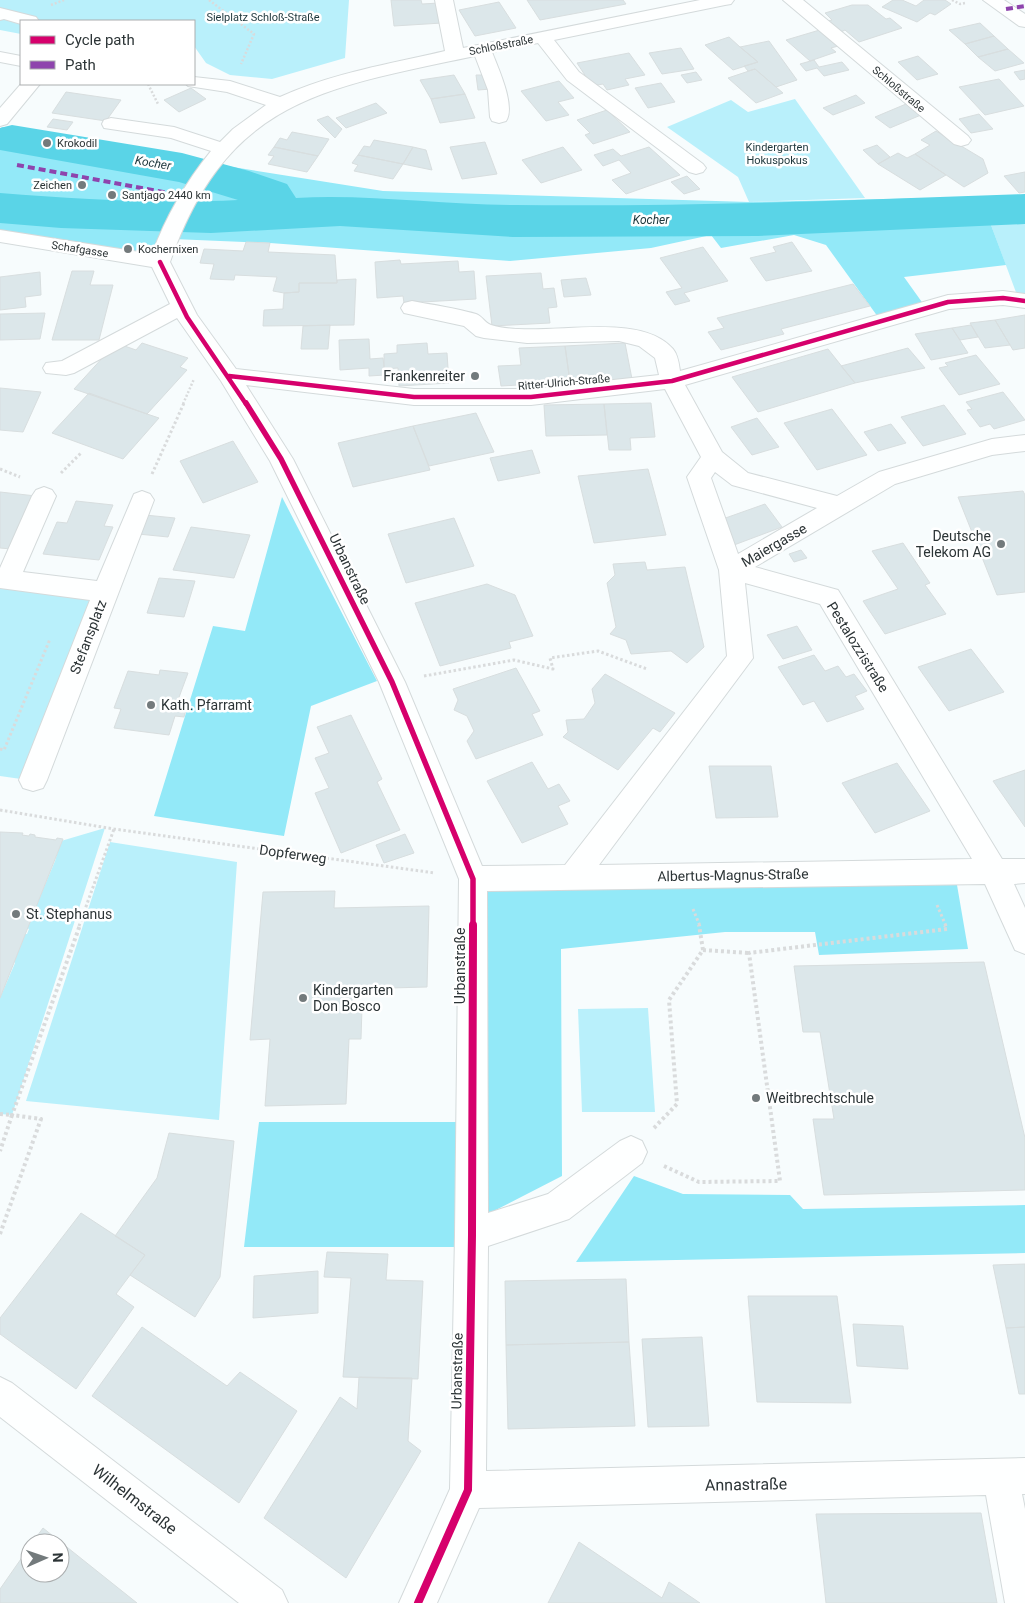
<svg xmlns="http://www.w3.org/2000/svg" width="1025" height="1603" viewBox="0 0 1025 1603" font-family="Roboto,sans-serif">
<rect width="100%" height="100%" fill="#f7fcfd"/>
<path fill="#b9f0fb" d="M0,0h349l-4,58 -73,21 -42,-4 -24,-12 -12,-17v-25h-45l-5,-1 -123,1v13l-21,-4z
M795,99l70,99 -116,4 -11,-25 -71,-50 64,-27 17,12z
M1025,215v81l-8,-1 -29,-78z
M0,583l98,12 -70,185 -28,-4z
M105,828l-93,287 -12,-1v-116l15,-35 -1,-1 11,-28h2l2,-5 -2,-1 28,-67 6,-20z
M110,842l127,20 -18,258 -193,-19z
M648,1008l7,104h-73l-4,-103z"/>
<path fill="#93e9f8" d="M2,127l204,35 -50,96 -156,-26v-103z
M214,164l169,27 366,11 276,-6v19l-37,2 18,48 -102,12 20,28 -46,12 -52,-72 -32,-10 -73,13 -10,-13 -60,13 -141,13 -240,-18 -97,-4z
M282,497l95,184 -66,25 -27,130 -130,-20 59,-190 32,5z
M957,885l11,64 -149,6 -4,-23h-90l-164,17 1,227 -74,38 -3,-324z
M259,1122h200l-2,125h-213z
M634,1176l49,18 107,1 13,14 222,-4v48l-449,9z"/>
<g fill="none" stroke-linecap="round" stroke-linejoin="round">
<path fill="#5ad4e7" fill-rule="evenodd" d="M12,125l170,28 67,18 38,13 9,14c73,-4 146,7 219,7 170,2 340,-5 510,-11v30l-267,12 -245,1 -173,-11 -129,7 -150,-5 -61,-5v-30c79,6 159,11 238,7l-59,-18 -179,-32v-22z"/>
</g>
<path fill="#dce7ea" stroke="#d8dedf" d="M391,0h30l1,4 17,-1 3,20 -48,3z
M527,0h96l3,4 -86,16z
M893,0h9l14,6 8,-6h21l6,4 -16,11 -5,-2 -13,9 -35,-15z
M499,2l17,26 -41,8 -16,-26z
M852,5h16l18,14 4,-1 12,10 -43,14 -14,-12 -4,2 -13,-11 4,-1 -7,-7z
M980,23l14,13 -29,8 -16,-14z
M823,29l19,16 -11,3 5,4 -26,9 -24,-21z
M994,36l14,13 -30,8 -13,-13z
M729,37l11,10 18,15 -25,8 -28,-25z
M769,41l28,39 -21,7 -21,-18 -7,2 -4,-5 14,-4 -18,-15z
M681,48l13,21 -32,5 -13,-21z
M1008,49l16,14 -29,8 -17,-14z
M629,53l16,22 -20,4 4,6 -22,5 -4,-6 -11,2 -15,-23z
M918,56l20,18 -21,6 -19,-18z
M814,60l5,7 23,-5 7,8 -25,6 -7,-8 -11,3 -6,-7z
M755,69l28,24 -27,10 -28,-25z
M1025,70v9l-5,1 -6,-8z
M696,72l6,8 -15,3 -6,-8z
M454,75l11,19 -34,5 -11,-19z
M476,75h12l3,14 -13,1z
M999,79l25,27 -39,9 -26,-28z
M559,81l15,17 -16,4 11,13 -23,6 -25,-30z
M661,83l14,19 -27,6 -13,-20z
M191,88l15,11 -27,13 -15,-12z
M66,92l55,8 -15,21 -54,-8z
M465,94l10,24 -35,5 -9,-24z
M856,95l9,8 -32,12 -10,-7z
M376,103l11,10 -41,15 -10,-10z
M906,104l15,11 -31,13 -15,-11z
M607,110l23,22 -37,12 -8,-9 5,-2 -13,-13z
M979,114l14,15 -22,4 -12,-14z
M328,116l14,13 -7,9 -18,-18z
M53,119l20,3 -6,8 -20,-3z
M936,131l47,28 5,14 -24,14 -49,-33 15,-9 -9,-5z
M292,132l37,7 -11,17 -44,-9 6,-9 7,2z
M374,140l39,7 -10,17 -45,-9 6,-9 6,1z
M485,142l12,32 -35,5 -12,-32z
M877,145l13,12 -12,7 -15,-14z
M274,147l44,9 -11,16 -39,-8 6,-8 -6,-1z
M413,147l13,3 6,20 -29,-6z
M563,147l19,23 -41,13 -19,-23z
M649,147l31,28 -54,19 -14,-14 19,-7 -12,-13 -16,6 -9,-11 19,-6 8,7z
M898,153l9,5 8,-4 31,21 -26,15 -42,-26z
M358,155l45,9 -10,15 -39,-8 4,-6 -6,-2z
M1025,172v20l-6,1 -15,-17z
M687,176l13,13 -16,5 -13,-12z
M246,242l24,1 -2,9 67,3 2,28h-38v9l-15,1 -11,-2 4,-14 -42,-2 -1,5 -24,-1 4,-15 -14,-1 4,-14 39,2z
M792,242l20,29 -46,10 -16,-23 26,-6 -3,-5z
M703,247l25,34 -44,12 6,8 -15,4 -9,-13 16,-4 -22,-30z
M400,260l1,4 57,-3 1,11 15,-1 2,28 -72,4 -1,-7 -26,2 -2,-36z
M72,271h22l-4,14h23l-14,55h-47z
M40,272l1,23 -16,2 1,10 -26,3v-33z
M541,273l2,16 11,-1 3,19 -9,1 2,15 -58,3 -6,-50z
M586,278l5,17 -27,2 -3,-17z
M356,279l-2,46 -91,1 1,-16 19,-1 1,-16 15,-1v-9h38v-3z
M853,284l17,22 -89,23 3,5 -63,16 -13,-18 16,-4 -7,-10z
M45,313l-5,26 -40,1v-26z
M1025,315v33l-12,2 -18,-30z
M995,320l15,25 -25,3 -15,-25z
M330,325l-2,24h-27l2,-23z
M971,325l7,12 -18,3 -8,-12z
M952,328l16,25 -37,7 -16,-26z
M369,339l1,20 13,-1 2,17 -16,1v-8l-29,2 -1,-30z
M116,343l20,7 6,-7 46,15 -8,9 7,3 -40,44 -73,-25z
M427,343l1,11 19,-1 2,30 -50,3 -1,-18 -14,1v-15l13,-1v-8z
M625,343l7,36 -62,3 -5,-36z
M565,346l5,36 -69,4 -3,-20 23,-1 -2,-17z
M908,348l17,20 -70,15 -14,-17z
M828,349l27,34 -97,29 -26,-35z
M976,355l24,29 -41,11 -20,-27 9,-2 -3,-3z
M0,388l41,4 -18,40 -23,-2z
M1003,392l22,28 -31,9 -4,-5 -10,3 -13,-17 5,-1 -6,-7z
M89,393l58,21 12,4 -36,41 -71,-26z
M651,403l4,34 -25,1 1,12h-22l-5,-46z
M604,404l3,31 -61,1 -2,-31z
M944,405l22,29 -43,12 -22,-29z
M832,409l35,46 -50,15 -33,-47z
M476,413l18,39 -65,14 -16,-40z
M757,418l22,29 -27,8 -21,-28z
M891,424l15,19 -28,8 -14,-19z
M413,426l17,44 -77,17 -15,-44z
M233,441l25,41 -55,21 -23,-42z
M532,450l8,23 -42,8 -8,-23z
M648,469l18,66 -72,8 -16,-67z
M1023,491l2,4v97l-28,3 -39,-98z
M0,492l36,4 -25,53 -11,-1z
M76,501l37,4 -9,21 9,1 -14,33 -56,-6 14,-32 10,1z
M765,504l17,23 -48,18 -17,-24z
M145,515l30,3 -7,19 -30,-3z
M454,518l20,48 -68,17 -18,-49z
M191,527l59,8 -16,43 -61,-8z
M903,543l27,40 -5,2 21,29 -61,20 -22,-33 35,-12 -26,-38z
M801,550l6,8 -13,4 -5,-8z
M645,562l2,8 38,-3 19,80 -17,16 -16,-12 -40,3 -5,-14 -16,-6 6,-7 -9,-44 8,-8 -2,-11z
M159,578l36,3 -11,36 -37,-4z
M487,584l28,11 18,41 -24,6 2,6 -71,18 -25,-63z
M797,626l15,24 -29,9 -16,-24z
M971,649l33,43 -55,19 -31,-44z
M814,655l11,16 13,-5 8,11 8,-3 13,17 -12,5 9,13 -37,13 -13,-21 -11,4 -25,-38z
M516,668l24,43 -8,3 11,21 -67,24 -9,-18 7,-10 -7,-15 -13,-6 4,-10 -5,-11z
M160,670l28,3 -10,27 10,2 -4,15 -9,-1 -6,19 -55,-7 7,-19 -7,-1 14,-37 31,4z
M605,674l70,39 -15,19 -7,-4 -35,42 -55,-33 5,-5 -2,-12 18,-1 11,-16 -3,-14z
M351,715l31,64 -5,3 23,48 -59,23 -26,-60 14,-5 -14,-30 14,-5 -12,-26z
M532,762l16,27 11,-5 11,17 -12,5 10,18 -46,19 -35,-62z
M897,763l33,48 -55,22 -33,-50z
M709,766h62l7,51 -62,1z
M1025,770v57l-32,-46z
M0,832l23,1 -1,2 7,1 1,-2 5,1v2l21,3 1,-2 6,1 -63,159z
M405,834l9,19 -30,10 -8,-18z
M335,891l-1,17 95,-2 -2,81 -75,2v19h10l-1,31h-12l-3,65 -81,2 5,-67 -20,1 13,-148z
M984,962l41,176v52l-201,5 -11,-76h21l-14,-87h-17l-9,-66z
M169,1133l65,8 -14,136 -25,40 -65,-42 15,-20 -30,-19 42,-58z
M81,1213l64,42 -29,39 18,13 -58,82 -76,-55v-16z
M327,1252l61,2 -2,26 37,1 -5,98 -75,-2 8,-99 -27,-1z
M1025,1264v63l-19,1 -13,-63z
M318,1271v42l-65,5 1,-42z
M626,1279l3,63 -123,3 -1,-64z
M748,1296h89l14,107 -94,-1z
M853,1324l50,2 5,43 -51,-3z
M142,1327l85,59 13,-14 57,39 -58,92 -147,-107z
M1025,1327v67h-6l-13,-66z
M702,1337l7,89 -61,1 -6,-88z
M629,1342l6,84 -127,3 -2,-84z
M359,1377l53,1 -4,63 13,10 -75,127 -82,-60 76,-121 17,12z
M981,1513l16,90h-171l-10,-89z
M43,1528l94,75h-137v-14l30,-43v27h30v-30h-28z
M579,1542l83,56 7,-16 31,21h-152z"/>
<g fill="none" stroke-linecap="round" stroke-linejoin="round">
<g stroke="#d4dadb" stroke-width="2">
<path id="minor" d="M435,0h18l10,48 237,-48h34l-3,4 -6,1 -171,35 25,32 124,92 3,4 -3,4 -7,2 -7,-2 -122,-92 -29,-37 -46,9c6,16 24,54 14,69l-7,2 -7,-2 -2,-4 -2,-27 -13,-34c-151,32 -248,43 -305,206l27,53 39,54 178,20h117l128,-14 -4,-17 -16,-12 -20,-5 -92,2 -43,-5 -8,-2 -12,-10 -60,-13 -3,-5 3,-5 8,-2c21,4 43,7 64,13 6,2 9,9 15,11 49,15 146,-17 182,24 5,6 6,15 7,22l268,-76 55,-4 22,3v14l-22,-3 -54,4 -264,76 37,67 26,21 89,23 42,-24 113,-33 33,-4v16l-33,4 -97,29 -140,83 83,23 164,269h23v24l-11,1 11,24v46l-10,-4 -30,-66 -498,7 1,322 60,-19 72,-53 11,-5 11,5 5,11 -5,11 -73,56 -81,27 -2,225 539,-13v36h-3l3,15v94h-20l-19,-108 -507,13 -42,95h-38l51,-114 5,-254 4,-356 -80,-197 -109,-221 -49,-80 -44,-63 -103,55 -8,2 -20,-2 -3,-5 3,-5 16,-2 108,-57 -18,-37 -152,-25v-12l152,24c14,-38 34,-72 59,-103l-40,-13 -67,-10 -2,-4 2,-4 7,-2 63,9 46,15 13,-13 33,-24 -39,-13 -39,-6 -2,-2h8v-7l36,4 50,16c52,-24 110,-33 165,-46zM246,385l168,20h117l134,-16 36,68 -14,20 32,93 8,86 -162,209 -83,1 -77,-184 -112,-223zM715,472l17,13 85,23 -79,46 -27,-76zM745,583l75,21 152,255 -373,6 154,-207z
M783,0h20l165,136 3,4 -3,4 -7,2 -7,-2z
M0,8l36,9 3,4h-18v3l-17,-5 -4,1z
M0,52l21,4v10l-21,-4z
M21,84h19l-33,40 -7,2v-18z
M44,487l8,3 4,6 -33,76 74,9 37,-87 8,-3 8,3 4,6 -107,280 -4,8 -10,3 -10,-3 -4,-8 71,-180 -90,-12v-20l32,-72 4,-6z
M0,1377l12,6 270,207 6,13h-49l-239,-186z"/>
</g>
<g stroke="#d4dadb" stroke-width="2">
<path id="major" d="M983,0h21l21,14v13l-6,-1z"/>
</g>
<path stroke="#d9dbdc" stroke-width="2.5" stroke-dasharray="2 2" stroke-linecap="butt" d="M209,0l45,34 -13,30
M952,0l8,4 5,-1
M51,5l13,-5
M148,84l10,20
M183,404l11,-25"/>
<path stroke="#d9dbdc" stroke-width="3" stroke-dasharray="2.5 2.5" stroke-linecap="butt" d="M0,469l20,8
M61,473l21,-21
M152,474l32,-71
M424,676l90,-16 39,9 -3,-11 48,-7 49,18
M0,749l4,1 46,-111
M0,810l114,19 321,44
M937,905l9,21
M693,909l7,17
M79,926l35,-97"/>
<path stroke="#d9dbdc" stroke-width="4" stroke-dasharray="3 3" stroke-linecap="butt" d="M703,950l46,3
M0,1114l12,1 -12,36
M654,1128l23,-24 -8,-104 34,-50 -4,-25
M664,1166l35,16 81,-1 -31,-228 198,-24 -2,-4
M0,1234l41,-115 -29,-4 68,-190"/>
<use href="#minor" fill="#feffff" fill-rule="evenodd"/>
<use href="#major" fill="#feffff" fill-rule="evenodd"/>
<path stroke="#8e44ad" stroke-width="4" stroke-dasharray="7 4" stroke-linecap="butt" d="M1006,9l19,-3
M17,165l173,32"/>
<g stroke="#fff" stroke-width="7">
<path id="cycleway-far2" d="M160,262l27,55 59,87
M229,376l185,21h117l141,-16 276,-79 55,-4 22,3"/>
</g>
<g stroke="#fff" stroke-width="9">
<path id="cycleway-far1" d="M246,403l35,56 111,223 81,197v47"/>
</g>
<g stroke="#fff" stroke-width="11">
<path id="cycleway" d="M418,1603l50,-113 4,-255 1,-310"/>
</g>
<use href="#cycleway-far2" stroke="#d6006c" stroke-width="4.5"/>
<use href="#cycleway-far1" stroke="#d6006c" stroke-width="5.5"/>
<use href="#cycleway" stroke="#d6006c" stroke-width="8"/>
</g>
<g fill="#737a7c" stroke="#fff" stroke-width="2">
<circle cx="47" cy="143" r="5"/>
<circle cx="82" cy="185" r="5"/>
<circle cx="112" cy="195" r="5"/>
<circle cx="128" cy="249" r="5"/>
<circle cx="475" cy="376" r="5"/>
<circle cx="1001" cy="544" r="5"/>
<circle cx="151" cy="705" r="5"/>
<circle cx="16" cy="914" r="5"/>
<circle cx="303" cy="998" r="5"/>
<circle cx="756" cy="1098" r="5"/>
</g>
<g text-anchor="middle" stroke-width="5" stroke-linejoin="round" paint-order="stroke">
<g font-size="11" fill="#1d363b" stroke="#fff">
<text x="263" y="21">Sielplatz Schloß-Straße</text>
<text x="777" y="151">Kindergarten<tspan x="777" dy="13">Hokuspokus</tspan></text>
</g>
<g font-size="11" fill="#2c3436" stroke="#fff">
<text transform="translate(501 45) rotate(-11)" y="4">Schloßstraße</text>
<text transform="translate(899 89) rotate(40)" y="4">Schloßstraße</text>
<text transform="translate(80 249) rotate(9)" y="4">Schafgasse</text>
<text transform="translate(564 382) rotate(-5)" y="4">Ritter-Ulrich-Straße</text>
</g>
<g font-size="11" fill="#2c3436" stroke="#fff" text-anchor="start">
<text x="57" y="147">Krokodil</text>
<text x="72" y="189" text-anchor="end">Zeichen</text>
<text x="122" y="199">Santjago 2440 km</text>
<text x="138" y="253">Kochernixen</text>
</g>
<g font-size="12" font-style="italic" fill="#20393e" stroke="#fff">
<text transform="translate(153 163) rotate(9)" y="4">Kocher</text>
<text x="651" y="224">Kocher</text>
</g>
<g font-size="14" fill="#2c3436" stroke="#fff" text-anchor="start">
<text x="465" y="381" text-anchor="end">Frankenreiter</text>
<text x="991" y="541" text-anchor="end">Deutsche<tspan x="991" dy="16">Telekom AG</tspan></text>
<text x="161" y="710">Kath. Pfarramt</text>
<text x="26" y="919">St. Stephanus</text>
<text x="313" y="995">Kindergarten<tspan x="313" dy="16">Don Bosco</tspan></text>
<text x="766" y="1103">Weitbrechtschule</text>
</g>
<g font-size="14" fill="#2c3436" stroke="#fff">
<text transform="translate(774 545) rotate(-30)" y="5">Maiergasse</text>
<text transform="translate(350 569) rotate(64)" y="5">Urbanstraße</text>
<text transform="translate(88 637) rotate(-69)" y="5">Stefansplatz</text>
<text transform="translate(858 647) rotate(58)" y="5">Pestalozzistraße</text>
<text transform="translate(293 854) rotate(8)" y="5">Dopferweg</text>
<text transform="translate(733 875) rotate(-1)" y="5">Albertus-Magnus-Straße</text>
<text transform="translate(460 966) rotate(-90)" y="5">Urbanstraße</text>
<text transform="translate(457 1371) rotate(-89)" y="5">Urbanstraße</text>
</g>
<g font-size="16" fill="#2c3436" stroke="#fff">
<text transform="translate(746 1484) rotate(-1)" y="6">Annastraße</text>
<text transform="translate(135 1499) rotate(38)" y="6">Wilhelmstraße</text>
</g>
</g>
<rect x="20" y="20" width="175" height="65" fill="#ffffff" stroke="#abaeaf"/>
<rect x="30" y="36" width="25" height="8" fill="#d6006c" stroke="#abaeaf"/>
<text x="65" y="45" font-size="15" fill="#2c3436">Cycle path</text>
<rect x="30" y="61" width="25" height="8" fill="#8e44ad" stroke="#abaeaf"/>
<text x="65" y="70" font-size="15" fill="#2c3436">Path</text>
<g transform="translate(45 1558) rotate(88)"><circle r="24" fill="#ffffff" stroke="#abaeaf"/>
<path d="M0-4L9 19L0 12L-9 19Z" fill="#737a7c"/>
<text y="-8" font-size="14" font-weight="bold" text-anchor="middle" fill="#2c3436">N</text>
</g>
</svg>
